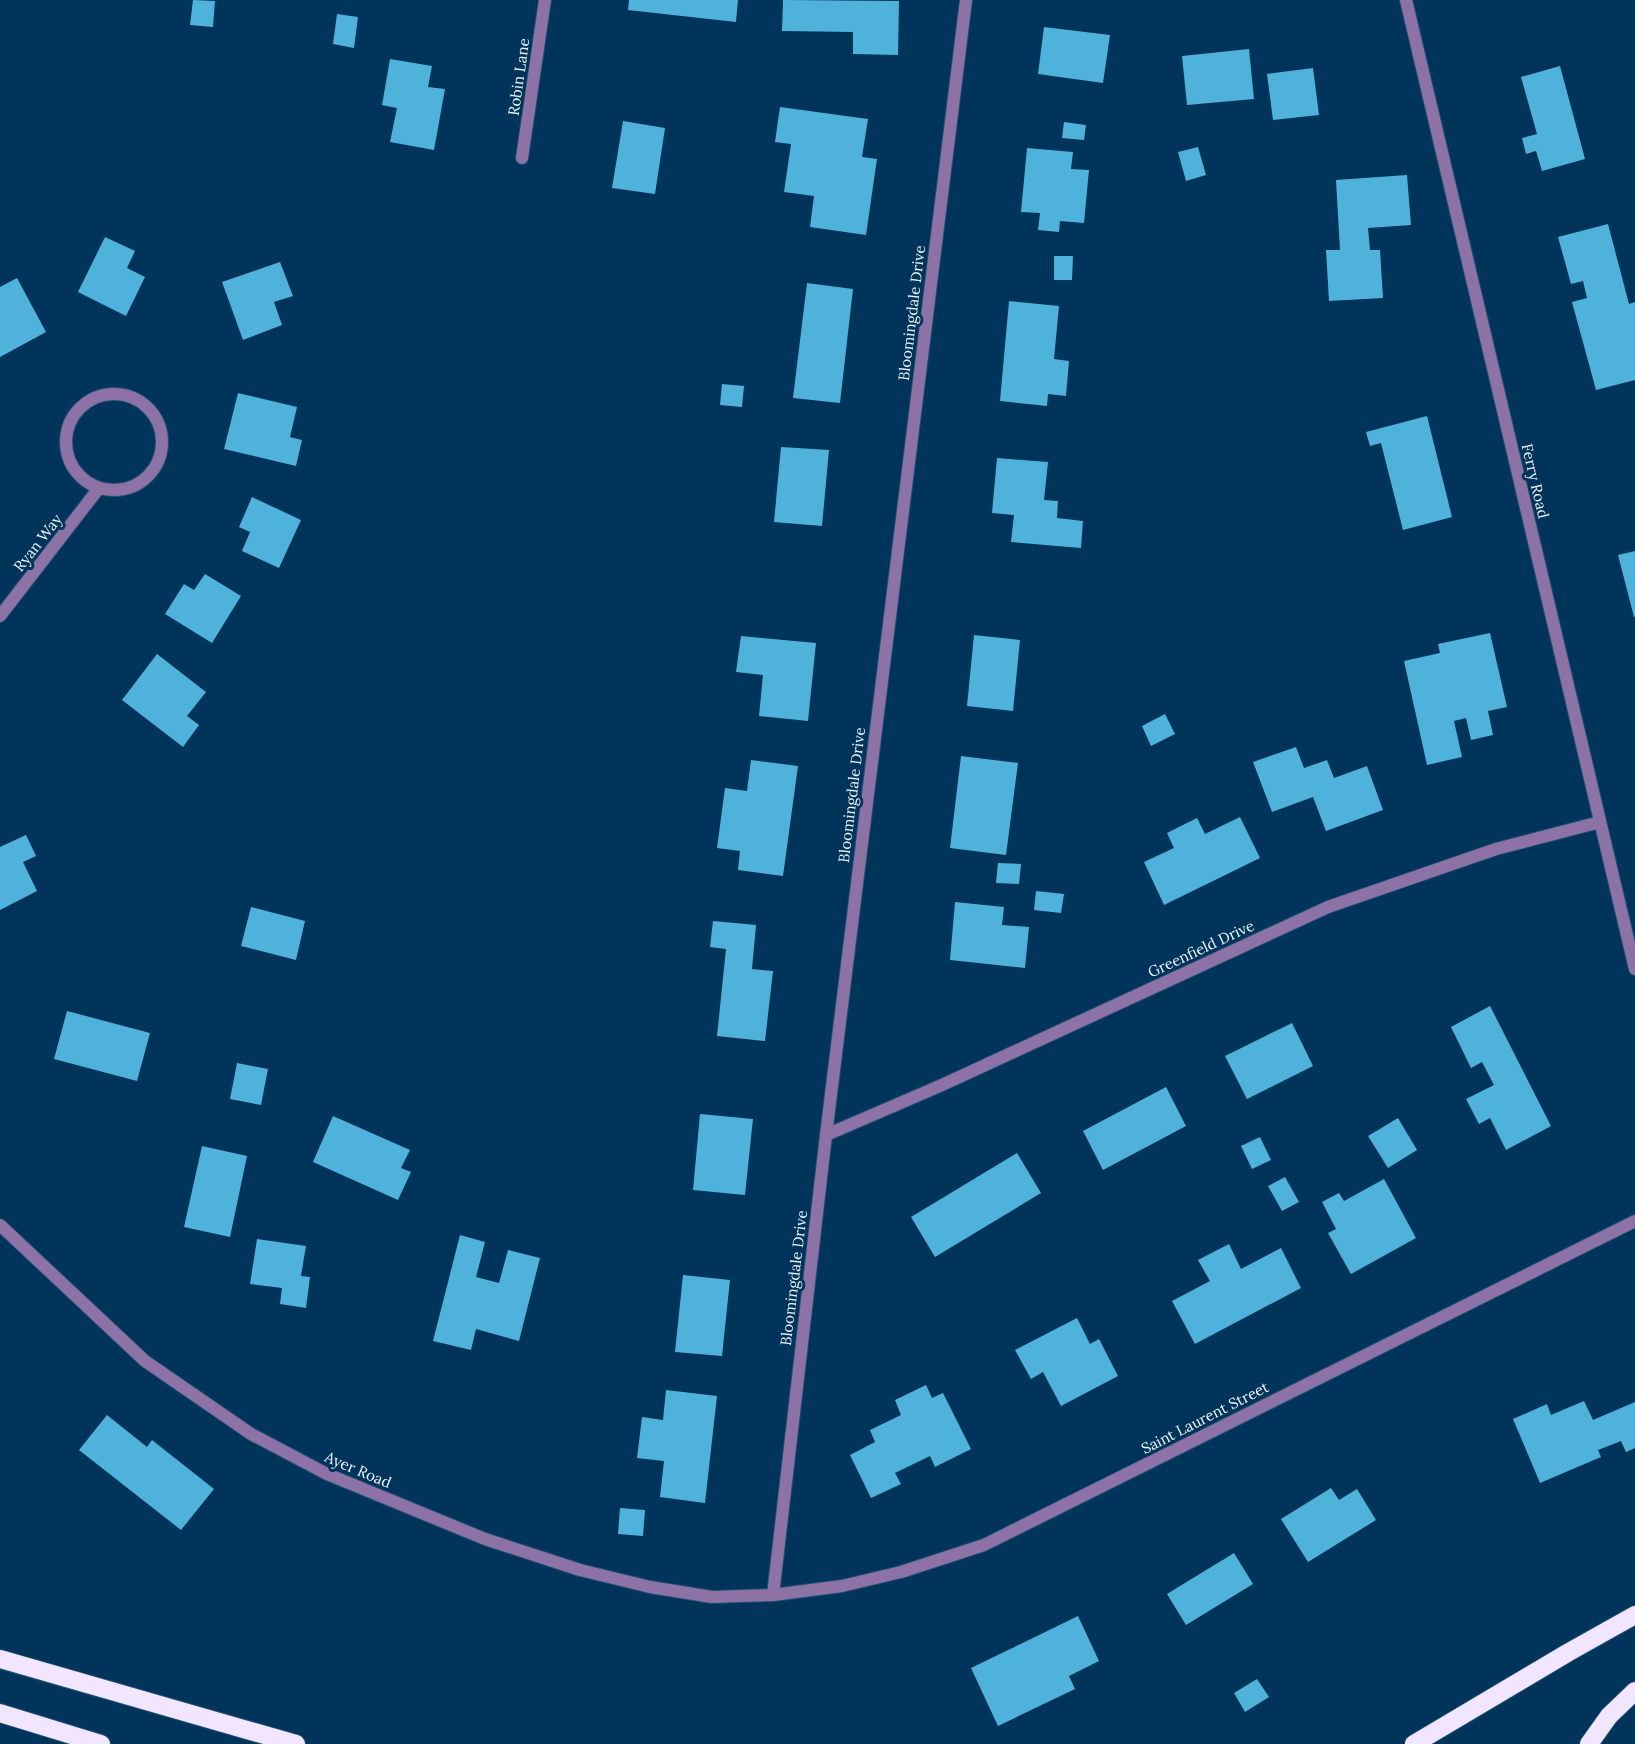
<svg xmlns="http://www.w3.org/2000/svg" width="1635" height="1744" viewBox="0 0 1635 1744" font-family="Lora,serif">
<rect width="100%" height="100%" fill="#00345b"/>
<path fill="#4fb2da" d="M193,0l22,1 -2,26 -23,-2z
M629,0h109l-2,22 -108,-12z
M783,0l116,1 -1,54 -45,-1v-22l-71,-1z
M337,14l21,3 -4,31 -21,-4z
M1044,27l66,8 -7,48 -65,-9z
M1249,49l5,50 -67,6 -5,-49z
M390,59l42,7 -4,21 17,2 -11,61 -44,-8 7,-34 -15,-3z
M1560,66l25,93 -43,12 -6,-20 -10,3 -4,-16 15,-4 -16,-57z
M1313,68l6,47 -46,5 -6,-46z
M780,107l88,12 -6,38 15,2 -11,76 -56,-8 4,-31 -30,-4 7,-48 -16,-2z
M623,121l42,7 -10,66 -43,-6z
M1064,122l22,3 -2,15 -22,-2z
M1198,147l8,28 -20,6 -8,-29z
M1027,148l46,4 -2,17 18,1 -5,53 -24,-2 -1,11 -21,-2 2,-17 -19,-1z
M1407,175l4,50 -43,3 2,22h10l3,48 -54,3 -3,-51h14l-4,-70z
M1608,224l21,80 6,-2v78l-39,10 -24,-88 15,-4 -4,-17 -12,3 -13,-47z
M105,237l30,14 -8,17 18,9 -19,39 -48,-24z
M1054,256h19l-1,24h-18z
M280,262l13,34 -19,6 8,23 -39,15 -21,-58z
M17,278l29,54 -46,25v-70z
M807,283l46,6 -13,114 -47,-5z
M1009,301l50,5 -5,53 15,2 -3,35 -18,-2 -1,12 -47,-5z
M722,384l22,2 -2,21 -22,-2z
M238,393l59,14 -7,30 12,3 -6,26 -72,-17z
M1427,416l25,101 -49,13 -22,-87 -11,3 -4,-14z
M781,447l48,3 -7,76 -48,-4z
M997,458l51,4 -4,38 14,1 -1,17 26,3 -2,27 -70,-6 3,-27 -22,-2z
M252,497l49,23 -22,48 -37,-17 8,-19 -11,-5z
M1635,551v66h-1l-16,-62z
M205,574l36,22 -29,47 -47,-29 19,-30 10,6z
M1490,633l17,74 -19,4 5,24 -22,5 -5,-22 -12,3 8,36 -35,8 -23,-104 36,-8 -2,-9z
M974,635l46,5 -7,71 -46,-5z
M741,636l75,7 -8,78 -49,-5 4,-41 -27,-3z
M157,654l49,38 -19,24 12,9 -16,22 -61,-47z
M1165,714l10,20 -24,12 -9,-20z
M1296,747l8,21 23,-8 7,18 33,-12 16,44 -57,21 -13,-34 -41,15 -19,-50z
M961,756l57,7 -12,92 -56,-7z
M751,760l47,6 -15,110 -45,-6 2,-19 -23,-3 8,-60 22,3z
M1240,817l20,41 -96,47 -20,-43 30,-14 -7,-15 30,-15 8,16z
M26,835l10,21 -13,6 14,29 -37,19v-63z
M998,863l23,1 -2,20 -23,-1z
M1036,891l28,3 -3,19 -27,-3z
M955,902l49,5 -2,18 27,2 -4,41 -75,-8z
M251,907l54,14 -9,39 -55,-14z
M713,921l43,4 -4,44 21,2 -8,70 -48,-5 9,-87 -16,-2z
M1490,1006l61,120 -45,24 -16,-32 -11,6 -13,-25 28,-14 -12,-23 -11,6 -20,-41z
M67,1011l83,22 -13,48 -83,-22z
M1292,1023l21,43 -66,33 -22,-43z
M237,1063l31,6 -7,36 -31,-6z
M1166,1087l20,39 -83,44 -20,-39z
M700,1114l53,5 -8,76 -52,-5z
M333,1116l77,34 -9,18 10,4 -13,28 -85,-38z
M1398,1118l19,32 -29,18 -20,-32z
M1260,1137l11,23 -19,9 -11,-23z
M202,1146l45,10 -17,81 -46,-10z
M1017,1153l24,40 -106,64 -24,-40z
M1285,1177l14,25 -17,9 -14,-25z
M1384,1179l32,59 -65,36 -23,-41 8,-4 -14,-27 17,-9 5,8z
M460,1235l25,7 -9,35 23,6 9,-33 32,8 -21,83 -43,-12 -5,21 -38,-9z
M257,1239l49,7 -5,30 9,1 -4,31 -26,-4 2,-16 -32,-4z
M1229,1244l12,25 40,-21 20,40 -106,56 -23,-43 38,-20 -12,-21z
M683,1275l47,5 -8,76 -47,-4z
M1077,1318l13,26 9,-5 19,37 -57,30 -18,-34 -12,7 -16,-29z
M926,1385l6,13 11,-5 28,56 -36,18 -5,-11 -35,17 6,11 -30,14 -21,-43 25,-13 -5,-12 31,-15 -6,-15z
M666,1390l51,6 -12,107 -45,-6 4,-36 -27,-3 5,-41 21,3z
M1584,1401l9,19 42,-18v46l-9,4 -5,-11 -23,9 3,7 -61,26 -27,-64 34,-15 4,11z
M107,1415l40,32 5,-7 62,49 -33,41 -102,-80z
M1331,1488l8,12 18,-11 19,31 -68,42 -27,-43z
M620,1508l25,2 -2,26 -25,-2z
M1234,1553l19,31 -67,41 -19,-31z
M1078,1616l21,45 -30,15 6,13 -77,37 -27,-58z
M1257,1679l12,18 -24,15 -11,-19z"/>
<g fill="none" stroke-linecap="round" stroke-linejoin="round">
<g stroke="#214f71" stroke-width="14">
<path id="minor" d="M1406,0l229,969
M522,158l23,-158
M66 442a48 48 0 1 1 96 0a48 48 0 1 1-96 0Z
M0,616l99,-128
M826,1135l116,-50 386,-178 168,-58 104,-27
M0,1225l145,136 106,73 76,40 158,65 95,31 70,17 62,10 61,-2 69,-9 59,-14 83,-27 651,-324
M773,1595l53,-460 140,-1135"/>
</g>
<g stroke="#214f71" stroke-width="20">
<path id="motorway" d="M0,1659l296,85
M0,1713l101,31
M1414,1744l155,-92 66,-37
M1589,1744l20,-28 26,-25"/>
</g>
<use href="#minor" stroke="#8d72a5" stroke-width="12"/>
<use href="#motorway" stroke="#f2e5ff" stroke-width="18"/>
</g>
<g text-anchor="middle" stroke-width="6" stroke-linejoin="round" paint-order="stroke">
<g font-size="15" fill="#edf4fa" stroke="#00345b">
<text transform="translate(519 77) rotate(-82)" y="5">Robin Lane</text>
<text transform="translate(912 313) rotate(-83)" y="5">Bloomingdale Drive</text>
<text transform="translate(1535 481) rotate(77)" y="5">Ferry Road</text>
<text transform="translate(38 543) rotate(-52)" y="5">Ryan Way</text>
<text transform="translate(852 795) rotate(-83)" y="5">Bloomingdale Drive</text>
<text transform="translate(1201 949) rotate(-25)" y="5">Greenfield Drive</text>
<text transform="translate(794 1278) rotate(-83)" y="5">Bloomingdale Drive</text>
<text transform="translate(1205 1418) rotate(-27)" y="5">Saint Laurent Street</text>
<text transform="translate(358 1470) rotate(23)" y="5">Ayer Road</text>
</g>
</g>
</svg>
